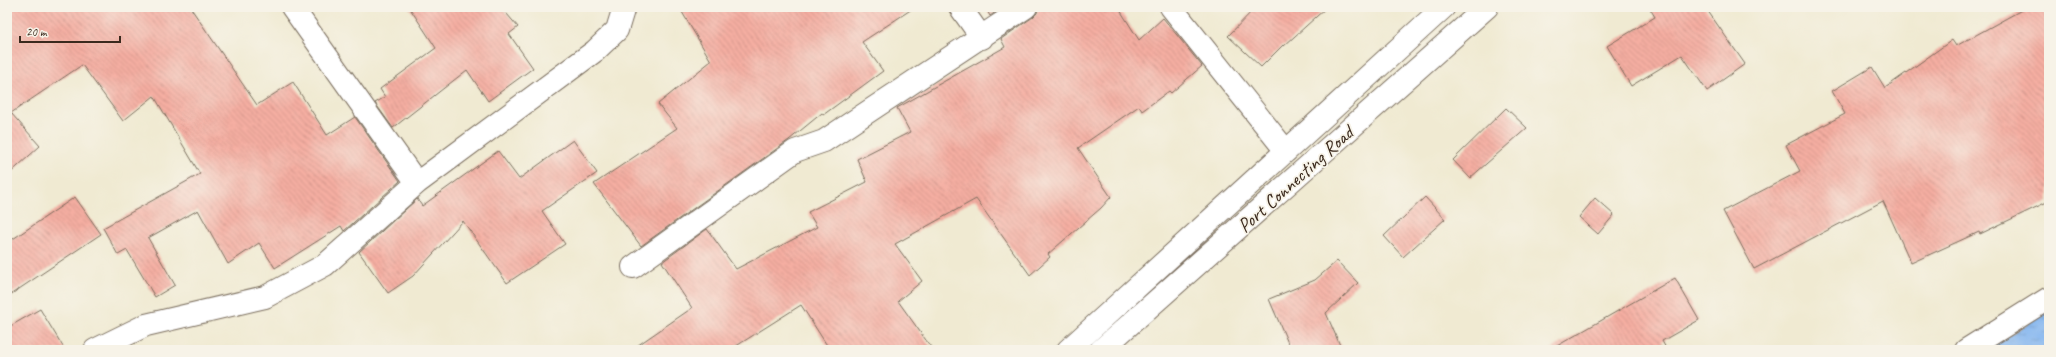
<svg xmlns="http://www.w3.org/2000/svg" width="2056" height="357" viewBox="0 0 2056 357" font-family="Caveat,sans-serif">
<defs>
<pattern id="water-ripples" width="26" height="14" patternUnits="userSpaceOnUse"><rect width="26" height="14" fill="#84b6f0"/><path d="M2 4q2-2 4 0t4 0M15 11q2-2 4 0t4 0" fill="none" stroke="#6d94c2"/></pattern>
<pattern id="building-back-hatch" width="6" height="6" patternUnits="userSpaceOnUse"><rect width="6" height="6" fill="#f5aea2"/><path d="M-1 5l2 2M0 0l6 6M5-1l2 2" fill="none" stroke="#c88e83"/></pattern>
</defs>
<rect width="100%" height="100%" fill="#f7f3e8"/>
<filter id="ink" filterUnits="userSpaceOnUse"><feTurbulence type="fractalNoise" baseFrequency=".025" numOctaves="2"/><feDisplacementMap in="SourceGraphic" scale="8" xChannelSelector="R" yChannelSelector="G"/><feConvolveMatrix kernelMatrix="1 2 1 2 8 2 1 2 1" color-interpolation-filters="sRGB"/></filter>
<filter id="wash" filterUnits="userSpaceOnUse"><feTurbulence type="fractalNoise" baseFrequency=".012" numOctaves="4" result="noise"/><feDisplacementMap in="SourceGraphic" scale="16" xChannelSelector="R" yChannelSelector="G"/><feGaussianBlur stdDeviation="0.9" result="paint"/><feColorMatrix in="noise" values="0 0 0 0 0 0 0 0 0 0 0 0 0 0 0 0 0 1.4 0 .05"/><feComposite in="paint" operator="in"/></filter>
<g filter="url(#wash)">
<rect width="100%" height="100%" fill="#f0ead2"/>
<path fill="url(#water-ripples)" stroke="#607087" d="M2049,310v40h-63z"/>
<g id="blocks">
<path fill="url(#building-back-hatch)" d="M7,7h183l67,98 36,-23 34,53 28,-18 45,64 -56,50 -3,-5 -66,42 -16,-25 -31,21 -30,-54 -50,28 27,47 -20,12 -28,-47 -9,5 -15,-27 97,-54 -46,-78 -31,25 -41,-56 -71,48 29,33 -33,30z
M409,7h92l17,20 -9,7 24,34 -45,33 -21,-31 -74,58 -18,-25 10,-6 -5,-8 56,-41z
M679,7h236l-53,35 21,29 -60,44 -1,-2 -33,27 -148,106 -47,-62 83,-56 -19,-24 53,-43z
M985,7h18l-13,9z
M1038,7h80l21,33 24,-22 39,48 -31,27 -2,-2 -27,20 -3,-5 -61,42 33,49 -10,11 -53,46 2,3 -20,18 -54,-76 -81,45 27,37 -24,20 35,49h-103l-29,-45 -71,45h-99l61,-42 -30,-46 45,-33 29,40 81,-42 -9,-15 59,-30 -10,-23 53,-27 -13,-24 108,-61 -4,-8 32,-22 4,-4z
M1256,7h71l-43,39 -1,-1 -22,22 -33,-31z
M1649,7h56l40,57 -38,27 -25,-36 -51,31 -24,-40 48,-29z
M2027,7h22v194l-69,33 -1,-2 -68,31 -28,-62 -129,68 -31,-58 77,-40 -14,-26 59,-31 -13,-23 40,-24 13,21 67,-48 4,6z
M1506,108l21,20 -57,50 -17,-18z
M573,140l24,33 -55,38 23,33 -58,39 -44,-62 -50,55 -25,17 -29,-41 58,-53 5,7 76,-55 21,28z
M75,197l26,37 -94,63v-54z
M1425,197l20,22 -42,38 -19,-21z
M1595,198l19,17 -16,19 -19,-17z
M1337,261l21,22 -32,30 16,37h-51l-22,-51 46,-19z
M1675,278l24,42 -37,21 5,9h-117z
M40,309l25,41h-58v-22z"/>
</g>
</g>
<g filter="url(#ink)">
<use href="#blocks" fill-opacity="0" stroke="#7a6d5d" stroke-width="1"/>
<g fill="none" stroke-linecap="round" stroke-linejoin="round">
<g stroke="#7a6d5d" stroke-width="24">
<path id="minor" d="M292,7l125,176
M960,7l22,31
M1171,7l115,144
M633,267l162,-116 29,-10 202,-134
M95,350l51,-25 119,-28 60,-32 92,-82 178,-132 22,-21 7,-23
M1966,350l83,-52"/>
</g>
<g stroke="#7a6d5d" stroke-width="24">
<path id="trunk" d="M1068,350l376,-343
M1101,350l386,-343"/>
</g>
<use href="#minor" stroke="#fff" stroke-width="22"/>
<use href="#trunk" stroke="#fff" stroke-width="22"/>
</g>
</g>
<g text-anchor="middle" stroke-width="3.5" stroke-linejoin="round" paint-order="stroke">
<g font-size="20" fill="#3b2a1e" stroke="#f7f3e8">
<text transform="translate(1295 179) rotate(-42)" y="7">Port Connecting Road</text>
</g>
</g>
<rect width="2056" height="357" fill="none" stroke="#f7f3e8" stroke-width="24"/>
<path d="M20 36v6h100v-6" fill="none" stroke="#3b2a1e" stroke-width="2"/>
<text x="26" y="36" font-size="12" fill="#3b2a1e" stroke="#f7f3e8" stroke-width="3" paint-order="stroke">20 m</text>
</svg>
